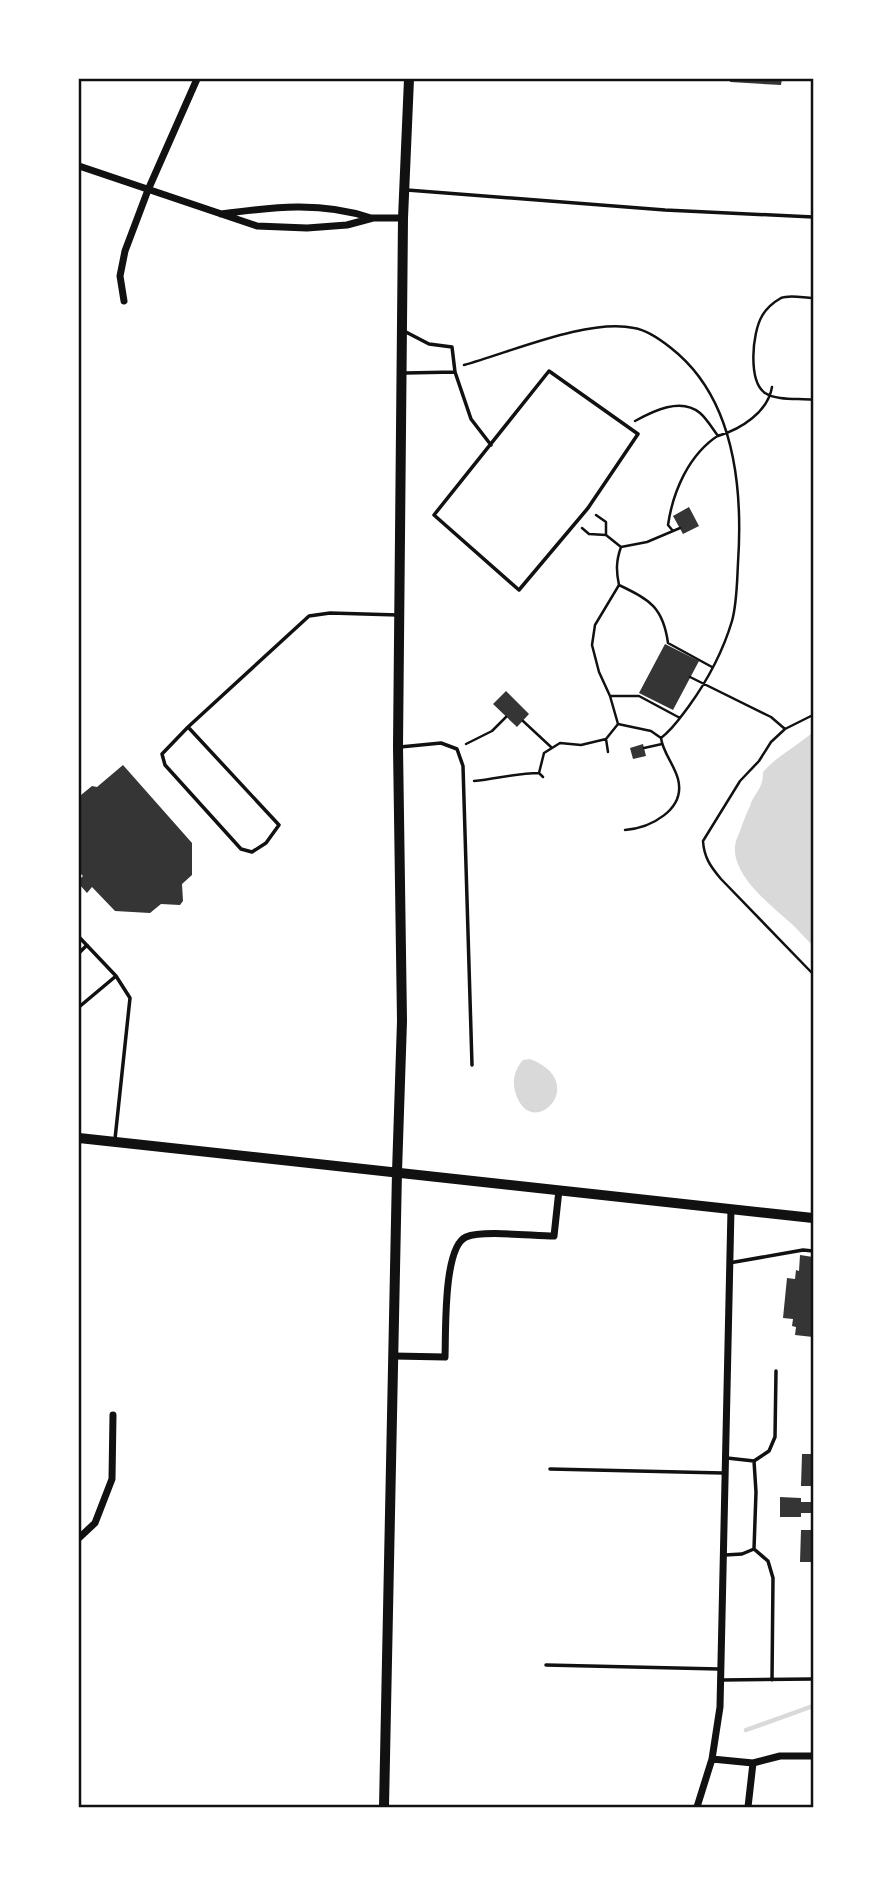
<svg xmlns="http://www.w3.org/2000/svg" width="892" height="1886" viewBox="0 0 892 1886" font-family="'Fira Sans Condensed',sans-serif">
<rect width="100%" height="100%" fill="#fff"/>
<path fill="#d9d9d9" d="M813,732v214c-9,-9 -17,-19 -27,-27 -20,-18 -63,-52 -48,-83 4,-10 7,-20 12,-30 5,-15 13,-16 13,-34 15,-17 33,-25 50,-40z
M530,1059c63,24 -1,86 -15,32 -3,-11 0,-22 8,-31z"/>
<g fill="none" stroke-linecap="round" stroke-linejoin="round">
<path stroke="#d9d9d9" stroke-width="4.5" d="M746,1730l67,-24"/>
</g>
<path fill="#353535" d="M731,79h51l-1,6 -51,-3z
M689,507l10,19 -16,8 -10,-18z
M665,644l34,17 -26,49 -34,-17z
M506,691l23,23 -12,13 -24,-23z
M643,744l3,12 -13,3 -3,-11z
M123,765l69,78v32l-10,9 1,17 -3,4 -19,-1 -11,9 -35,-2 -23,-24 -5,6 -8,-9v-4l4,-4 -4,-4v-69l2,-8 11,-9 5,1z
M800,1255l13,2v80l-18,-2 1,-8 -4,-1 1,-7 -10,-1 4,-40 8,1 1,-9 3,1z
M802,1454h11v32h-12z
M780,1497l21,1v4h12v11h-12v4h-21z
M801,1530h12v32h-13z"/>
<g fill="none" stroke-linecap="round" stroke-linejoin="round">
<path stroke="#111" stroke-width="2.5" d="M813,298c-9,0 -23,-4 -32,0 -7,4 -15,11 -19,18 -10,17 -14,65 3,77 12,8 35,5 48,7
M464,365c47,-13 125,-47 170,-37 13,2 27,12 37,20 64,50 72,140 67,215 -1,18 -1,40 -6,58 -9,30 -25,60 -43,85 -9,12 -16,23 -28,32
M635,421c18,-10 46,-24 65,-8 7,6 12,15 18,23 23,-7 50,-24 54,-49
M596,515l10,7v13
M582,528l7,6 17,1 15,12
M673,531l7,-3
M621,547l26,-5 26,-11 -5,-6c5,-34 21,-71 51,-90
M621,547c-5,14 -5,24 -2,38 31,15 44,22 49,58l44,24
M690,677l81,40 14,12
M610,696h29l41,22
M813,715l-28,14 -14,13 -12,19 -19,20 -37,60c1,16 7,25 18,38l92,95
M523,721l28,26
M618,724l-8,-28 -11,-24 -7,-27 3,-20 24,-40
M606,739l2,13
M466,744l26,-13 14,-14
M644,748l18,-4
M539,773l5,-20 16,-10 21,2 25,-6 12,-15 33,7 10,7c2,15 13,26 17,41 8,31 -28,49 -53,51
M474,781c22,-2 43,-8 65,-8l4,4"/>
<path stroke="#111" stroke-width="3.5" d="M407,190l258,20 148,7
M404,331l25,13 23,3 3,25 16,47 20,26
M549,371l89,63 -50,74 -69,82 -85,-75z
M405,373l50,-1
M188,727l91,98 -13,18 -14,9 -11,-3 -76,-84 -3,-11 26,-27 121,-111 21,-3 68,2
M400,747l41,-4 16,6 6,17 9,299
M79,937l37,39 14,22 -15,141
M79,953l8,-8
M79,1007l37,-31
M729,1263l74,-13 10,1
M754,1461l15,-10 6,-14 1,-66
M550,1469l173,4
M754,1549l14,12 5,17 -1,102
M725,1555l17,-1 12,-5 2,-57 -2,-31 -27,-3
M546,1665l173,4
M722,1680l91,-1"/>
<path stroke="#111" stroke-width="7" d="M79,166l178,60 50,2 40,-3 26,-7h30
M221,214c52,-7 100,-13 150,4
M124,301l-4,-25 5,-25 23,-61 49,-111
M394,1356l51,1c1,-24 -2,-110 21,-120 17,-7 67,-1 88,-1l5,-46
M79,1538l16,-15 17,-44 1,-64
M712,1759l41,4 27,-7h33
M697,1807l15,-48 8,-52 11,-498
M748,1807l5,-44"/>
<path stroke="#111" stroke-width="10" d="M79,1138l734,80
M384,1807l13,-635 5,-151 -4,-274 5,-529 6,-139"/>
</g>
<rect width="892" height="1886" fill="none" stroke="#ffffff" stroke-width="161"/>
<rect x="80" y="80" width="732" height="1726" fill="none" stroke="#111" stroke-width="2.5"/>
</svg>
